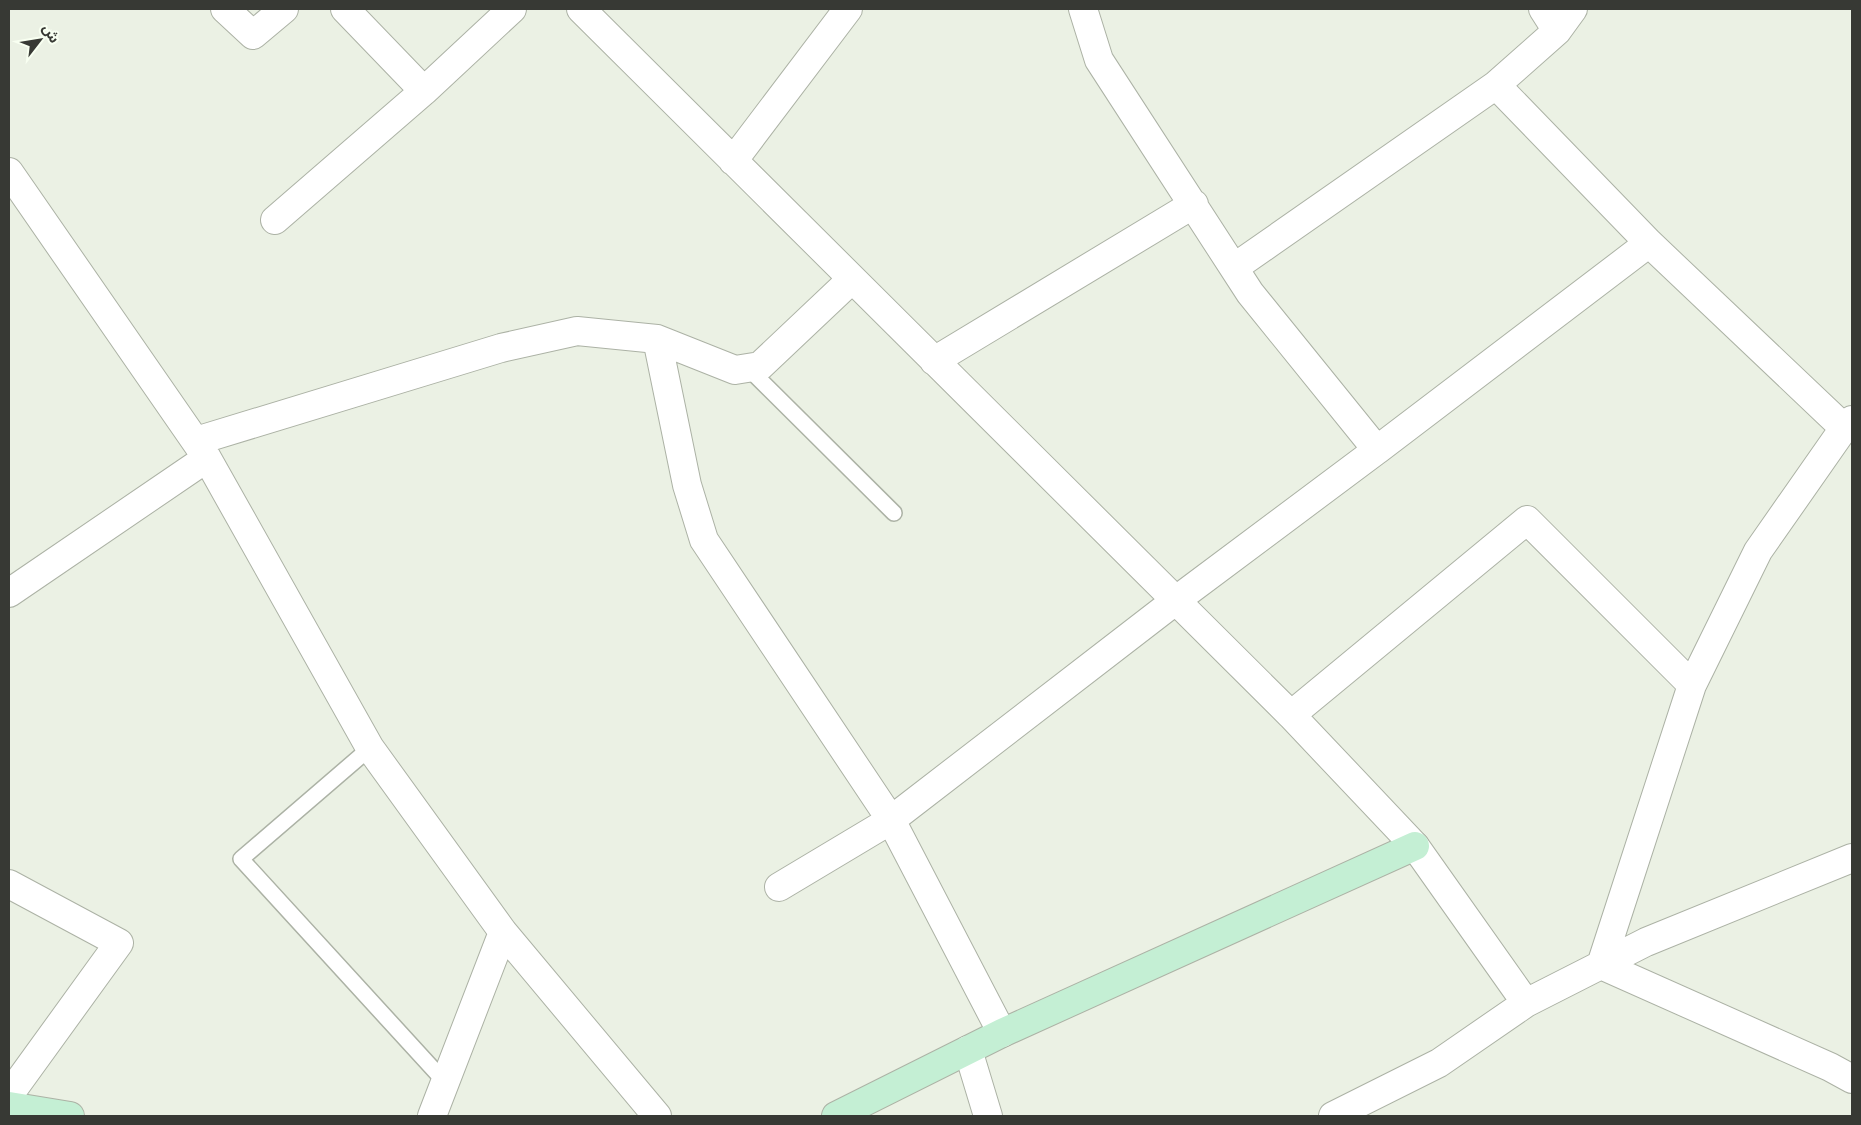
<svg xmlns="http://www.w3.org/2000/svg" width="1861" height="1125" viewBox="0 0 1861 1125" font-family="Barlow,'Noto Sans Arabic',sans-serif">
<rect width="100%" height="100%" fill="#ebf1e4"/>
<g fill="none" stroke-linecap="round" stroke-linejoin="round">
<g stroke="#acb2a5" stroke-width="18">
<path id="service" d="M748,368l146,145
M370,748l-129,111 204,223"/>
</g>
<g stroke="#acb2a5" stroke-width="30">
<path id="minor" d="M225,9l28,26 31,-26
M345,9l79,82 88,-82
M581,9l710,706 124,131 111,157
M1543,9l14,22
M1496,85l153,158 195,185
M733,161l115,-152
M9,172l198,286 163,290 133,184 154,184
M275,220l149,-129
M1235,267l261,-182 61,-54 16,-22
M657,339l30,146 17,55 187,280 111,213
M934,361l260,-157
M1852,420l-8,8 -86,123 -66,134 -91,280 229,102 22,12
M196,441l305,-93 76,-17 80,8 78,31 25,-4 91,-86
M1377,450l272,-207
M9,593l198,-135
M1291,715l236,-195 165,165
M9,884l110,59 -110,152
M779,887l112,-67 284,-219 202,-151 -127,-157 -151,-233 -16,-51
M968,1050l20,66
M432,1116l71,-184
M1333,1116l106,-53 87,-60 120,-61 206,-84"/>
</g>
<g stroke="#acb2a5" stroke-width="30">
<path id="secondary" d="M9,1106l61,10
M836,1116l166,-83 413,-187"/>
</g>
<use href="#service" stroke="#fff" stroke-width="15"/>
<use href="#minor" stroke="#fff" stroke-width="28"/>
<use href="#secondary" stroke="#c4efd4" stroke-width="28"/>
</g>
<rect width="1861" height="1125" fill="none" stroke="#373934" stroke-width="20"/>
<g transform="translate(40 40) rotate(59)" stroke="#f8fff1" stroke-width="4" paint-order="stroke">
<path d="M0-4L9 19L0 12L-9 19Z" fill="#373934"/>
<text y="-8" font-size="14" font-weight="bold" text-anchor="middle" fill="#373934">ش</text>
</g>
</svg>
